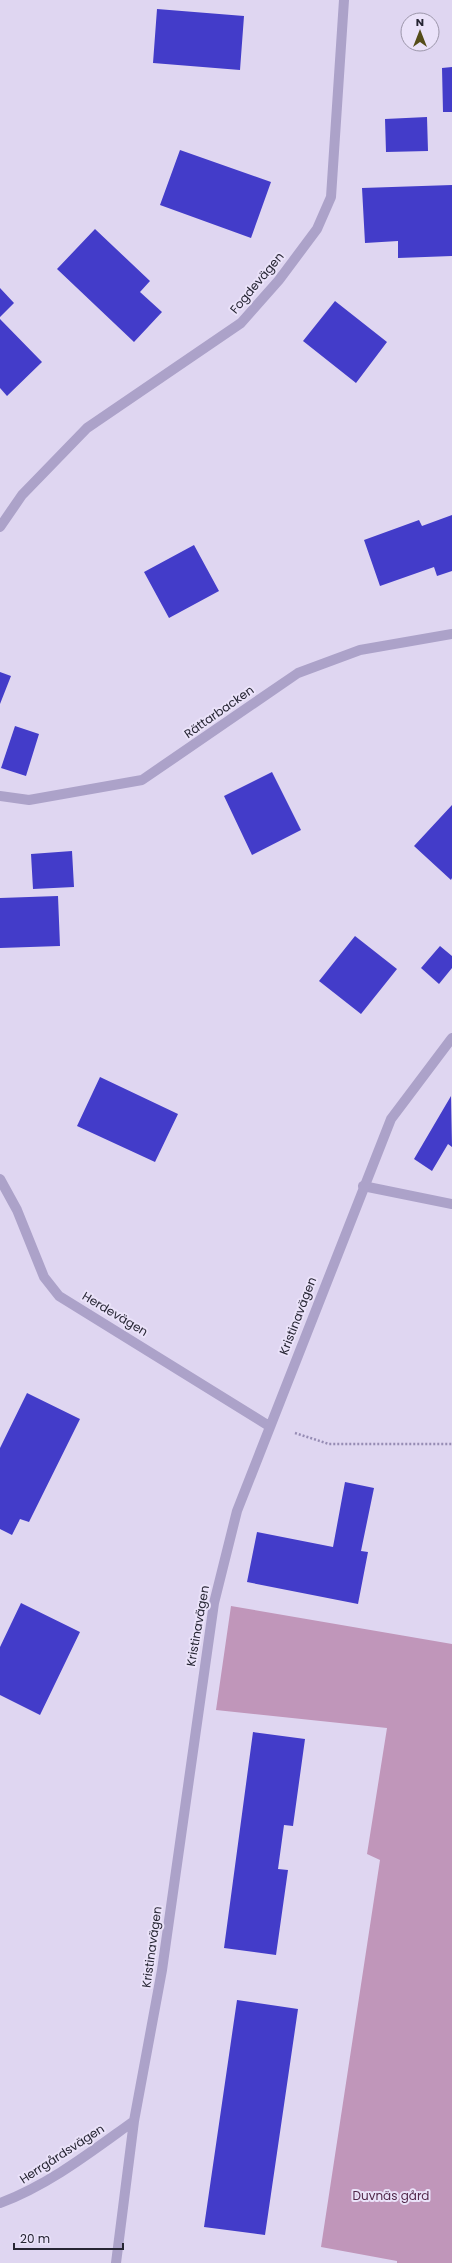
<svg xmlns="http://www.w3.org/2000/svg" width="452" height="2263" viewBox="0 0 452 2263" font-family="Poppins,sans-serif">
<rect width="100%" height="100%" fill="#dfd6f1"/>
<path fill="#c096ba" d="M231,1606l221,38v619h-55v-2l-76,-14 59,-387 -13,-6 20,-126 -171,-18z"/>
<path fill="#433cc9" d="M157,9l87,7 -4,54 -87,-7z
M452,67v45h-9l-1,-44z
M427,117l1,34 -42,1 -1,-33z
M180,150l91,32 -20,56 -91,-33z
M452,185v71l-54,2v-17l-33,2 -3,-55z
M95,229l55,52 -10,11 22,20 -28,30 -77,-73z
M0,288l14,15 -14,14z
M335,301l52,41 -31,41 -53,-42z
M0,319l42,43 -35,34 -7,-8z
M452,515v56l-15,5 -3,-9 -54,19 -16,-46 55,-20 3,6z
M194,545l25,46 -50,27 -25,-46z
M0,672l11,4 -11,28z
M15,726l24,8 -13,42 -25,-8z
M272,772l29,58 -49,25 -28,-59z
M452,805v73l-1,2 -37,-34z
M72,851l2,36 -41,2 -2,-35z
M58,896l2,50 -60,2v-50z
M355,936l42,33 -36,45 -42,-33z
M440,946l12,10v12l-13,16 -18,-16z
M100,1077l78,37 -23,48 -78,-36z
M451,1096l1,51 -4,-3 -16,27 -18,-12z
M27,1393l53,26 -51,103 -9,-3 -8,16 -12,-6v-81z
M345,1482l29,6 -13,63 7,1 -10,52 -111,-22 10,-50 76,15z
M21,1603l59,29 -40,83 -40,-20v-48z
M253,1732l52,7 -12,87 -9,-1 -6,44 10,1 -12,85 -52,-7z
M237,2000l61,9 -33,226 -61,-8z"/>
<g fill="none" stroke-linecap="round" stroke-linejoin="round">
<path stroke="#968cb4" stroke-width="2.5" stroke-dasharray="2 2" stroke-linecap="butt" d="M295,1433l34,11h123"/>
<path stroke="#aca2c9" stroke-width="10" d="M363,1186l89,18"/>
<path stroke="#aca2c9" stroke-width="10" d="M0,527l22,-32 65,-67 154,-105 38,-43 38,-51 14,-32 13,-197
M0,796l29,4 113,-20 156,-107 62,-23 92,-16
M0,1179l17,31 27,67 15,19 210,130
M0,2203c49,-18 92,-52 134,-82
M116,2263l18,-142 28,-151 52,-367 23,-92 154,-392 61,-81"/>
</g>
<g text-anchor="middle" stroke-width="4" stroke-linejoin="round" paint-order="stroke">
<g font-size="12" fill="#262533" stroke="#eae2f9">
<text transform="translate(257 283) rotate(-50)" y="4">Fogdevägen</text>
<text transform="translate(219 712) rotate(-35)" y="4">Rättarbacken</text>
<text transform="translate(115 1314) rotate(31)" y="4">Herdevägen</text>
<text transform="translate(298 1316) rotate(-69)" y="4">Kristinavägen</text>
<text transform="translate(198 1626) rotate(-80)" y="4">Kristinavägen</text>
<text transform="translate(152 1947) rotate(-82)" y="4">Kristinavägen</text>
<text transform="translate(62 2154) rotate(-33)" y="4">Herrgårdsvägen</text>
</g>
<g font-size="12" fill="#52284a" stroke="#eae2f9">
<text x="391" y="2200">Duvnäs gård</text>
</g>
</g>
<g transform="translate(420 32)"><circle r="19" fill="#eae2f9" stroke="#9c96aa"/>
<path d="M0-3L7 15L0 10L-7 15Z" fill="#554d1a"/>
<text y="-6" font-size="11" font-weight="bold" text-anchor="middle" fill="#262533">N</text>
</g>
<path d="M14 2243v6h109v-6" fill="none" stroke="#262533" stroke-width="2"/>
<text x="20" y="2243" font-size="12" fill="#262533" stroke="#eae2f9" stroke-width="3" paint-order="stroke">20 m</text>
</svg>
